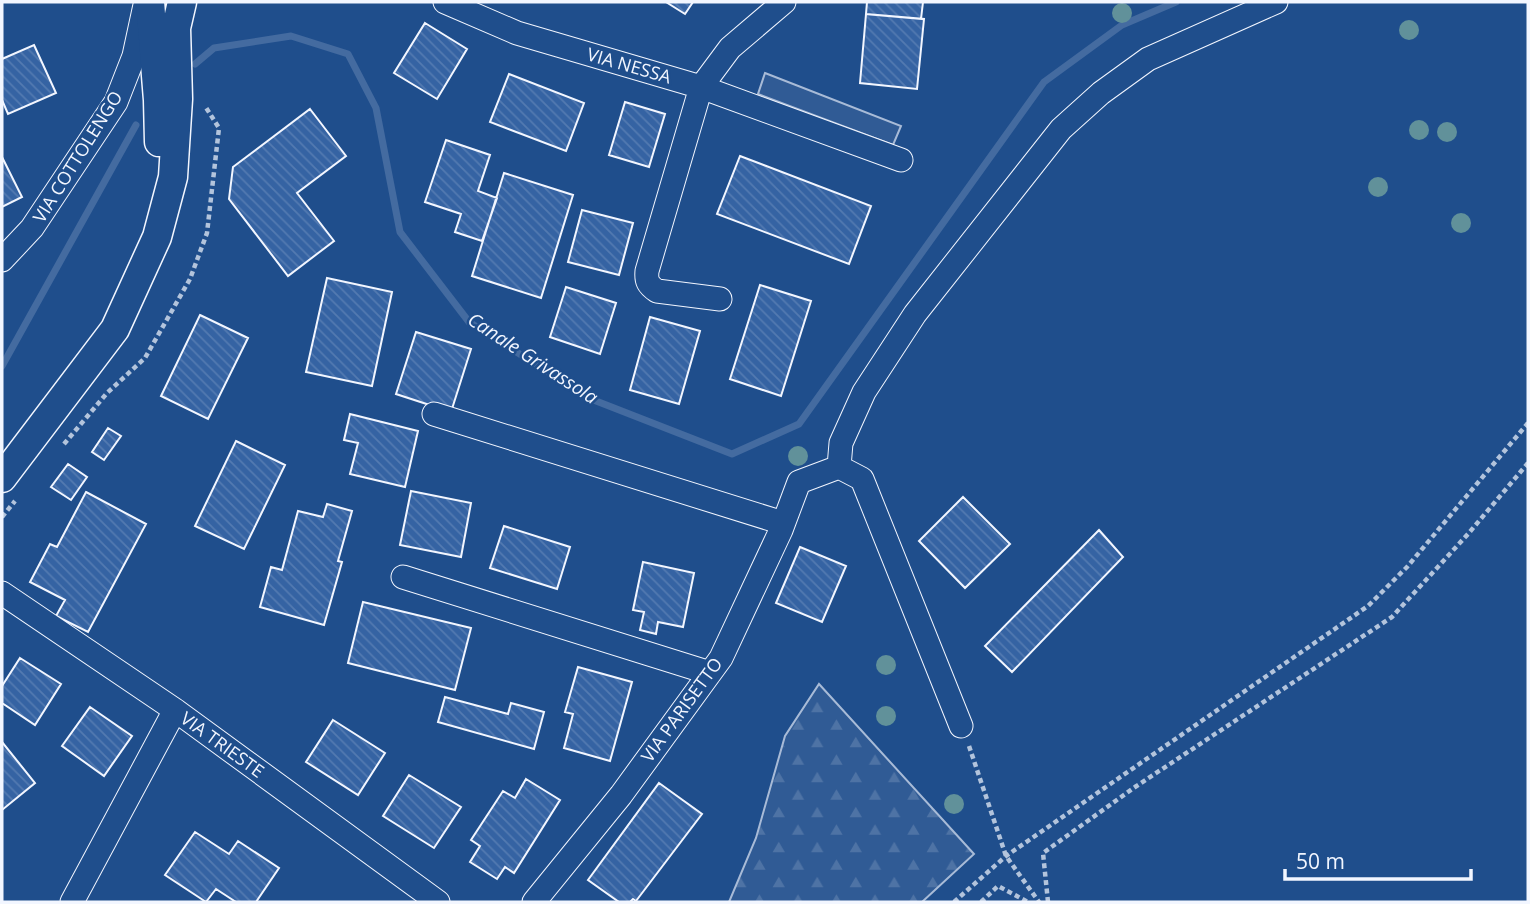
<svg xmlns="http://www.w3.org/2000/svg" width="1530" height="904" viewBox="0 0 1530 904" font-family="'Open Sans',sans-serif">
<defs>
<pattern id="forest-firs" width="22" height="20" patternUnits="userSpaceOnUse" patternTransform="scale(1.75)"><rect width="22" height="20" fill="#305b95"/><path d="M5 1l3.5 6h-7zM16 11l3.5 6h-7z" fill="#4e73a5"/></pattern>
<pattern id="building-back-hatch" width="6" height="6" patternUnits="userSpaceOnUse" patternTransform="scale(1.75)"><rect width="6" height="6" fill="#3563a3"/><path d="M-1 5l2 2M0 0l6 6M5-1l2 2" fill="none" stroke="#537ab1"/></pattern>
</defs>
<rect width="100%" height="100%" fill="#1f4e8c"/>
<path fill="#305b95" stroke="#a8bbd7" stroke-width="2" d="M765,73l136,53 -8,19 -135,-51z"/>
<path fill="url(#forest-firs)" stroke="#a8bbd7" stroke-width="2" d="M819,684l155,170 -52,48h-193l27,-64 29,-102z"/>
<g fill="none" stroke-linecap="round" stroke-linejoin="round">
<path stroke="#446ba0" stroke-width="7" d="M195,64l19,-16 77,-12 57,18 28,54 24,124 69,90 122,77 141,55 67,-30 245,-342 78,-57 54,-23
M2,366l134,-241"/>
</g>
<path fill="url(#building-back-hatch)" stroke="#f2f6ff" stroke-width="2" d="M666,2h27l-8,12z
M867,2h56l-2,17 -55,-5z
M866,14l58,5 -7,70 -57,-6z
M425,23l42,26 -30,50 -43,-26z
M34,45l22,48 -48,21 -6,-14v-41z
M509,74l75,29 -18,48 -76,-29z
M625,102l40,12 -16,53 -40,-12z
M310,109l36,47 -49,37 37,48 -46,35 -59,-77 4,-32z
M446,140l44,15 -12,36 19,7 -15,43 -27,-9 6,-18 -36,-12z
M740,156l131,50 -22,58 -132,-50z
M2,157l20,40 -20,10z
M504,173l69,22 -32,103 -69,-22z
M582,210l51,13 -14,52 -51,-13z
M327,278l65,14 -20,94 -66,-14z
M760,285l51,16 -30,95 -51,-17z
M566,287l50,16 -16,51 -50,-17z
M200,315l48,23 -40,81 -47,-23z
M650,317l50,14 -21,73 -49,-14z
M416,332l55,17 -20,63 -55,-18z
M350,414l68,17 -13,56 -55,-13 8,-31 -14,-3z
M108,428l13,8 -17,24 -12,-8z
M236,441l49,24 -41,84 -49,-23z
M68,464l19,13 -16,23 -20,-13z
M411,491l60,12 -10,54 -61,-12z
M86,492l60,32 -58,108 -32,-16 9,-16 -35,-18 20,-38 7,3z
M963,497l47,47 -45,44 -46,-47z
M327,504l25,7 -14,50 4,1 -18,63 -64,-18 11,-40 11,3 16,-59 25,6z
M504,526l66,21 -13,42 -67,-21z
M1099,530l24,27 -111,115 -27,-26z
M800,547l46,19 -24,56 -46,-19z
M643,562l51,11 -11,54 -25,-5 -2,12 -16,-4 4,-18 -11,-2z
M363,602l108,26 -16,62 -107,-27z
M20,658l41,26 -26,41 -33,-22v-17z
M578,667l54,15 -22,79 -46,-13 9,-34 -8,-2z
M445,697l63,17 3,-11 33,9 -10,37 -96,-27z
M90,707l42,29 -28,40 -42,-30z
M333,720l52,33 -27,42 -52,-33z
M2,742l33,41 -33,27z
M409,775l52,32 -27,41 -51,-32z
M526,779l34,21 -46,73 -9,-6 -8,12 -27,-17 10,-16 -9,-6 32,-49 12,7z
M659,783l43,31 -66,87 -3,-2 -3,3h-11l-31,-22z
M195,832l34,22 9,-13 41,27 -23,34h-20l-20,-13 -10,13 -41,-27z"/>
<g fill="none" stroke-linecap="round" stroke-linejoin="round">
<g stroke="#f2f6ff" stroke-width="25">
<path id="minor" d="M445,2l72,31 184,54 200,73
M2,260l30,-32 84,-126 18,-46 11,-51
M720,299l-63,-8c-9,-6 -11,-10 -10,-20l54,-184 29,-39 54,-46
M434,414l349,109
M839,467l2,-24 23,-51 51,-78 146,-185 40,-36 47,-34 128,-57
M403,577l307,96
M2,593l173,117 263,192
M72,902l103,-192
M534,902l87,-107 100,-137 60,-128 18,-48 40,-15 23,12 99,247"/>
</g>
<g stroke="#f2f6ff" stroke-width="31">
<path id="tertiary" d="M150,2l8,98 1,42
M2,478l113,-149 42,-92 16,-60 5,-78 -2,-71 6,-26"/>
</g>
<path stroke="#b3c4dc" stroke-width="4.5" stroke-dasharray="5 3.5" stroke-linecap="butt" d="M64,444l43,-51 38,-35 45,-79 17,-46 12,-105 -14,-22
M2,517l13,-16
M969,746l37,110 33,46
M954,902l52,-46 362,-250 39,-39 121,-144
M981,902l17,-16 30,16
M1048,902l-5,-49 92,-66 257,-170 76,-83 60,-71"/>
<use href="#minor" stroke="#1f4e8c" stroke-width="23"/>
<use href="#tertiary" stroke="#1f4e8c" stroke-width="28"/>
</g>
<g fill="#61919a">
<circle cx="1122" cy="13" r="10"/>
<circle cx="1409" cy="30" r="10"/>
<circle cx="1419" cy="130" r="10"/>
<circle cx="1447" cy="132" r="10"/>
<circle cx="1378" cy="187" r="10"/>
<circle cx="1461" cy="223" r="10"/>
<circle cx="798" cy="456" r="10"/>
<circle cx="886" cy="665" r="10"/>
<circle cx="886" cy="716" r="10"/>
<circle cx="954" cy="804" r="10"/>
</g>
<g text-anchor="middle" stroke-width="5" stroke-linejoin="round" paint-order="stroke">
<g font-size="18" fill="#f2f6ff" stroke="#1f4e8c">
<text transform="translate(629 66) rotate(16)" y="6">VIA NESSA</text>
<text transform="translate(78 157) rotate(-58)" y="6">VIA COTTOLENGO</text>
<text transform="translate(682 710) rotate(-54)" y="6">VIA PARISETTO</text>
<text transform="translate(222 745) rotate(36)" y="6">VIA TRIESTE</text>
</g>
<g font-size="19" font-style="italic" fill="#f2f6ff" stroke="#1f4e8c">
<text transform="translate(533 358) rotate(33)" y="7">Canale Grivassola</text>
</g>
</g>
<rect width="1530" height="904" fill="none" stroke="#f2f6ff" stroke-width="7"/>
<path d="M1285 869v10h186v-10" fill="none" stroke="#f2f6ff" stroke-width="3.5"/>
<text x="1296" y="869" font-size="21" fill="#f2f6ff" stroke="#1f4e8c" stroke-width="5" paint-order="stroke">50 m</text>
</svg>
